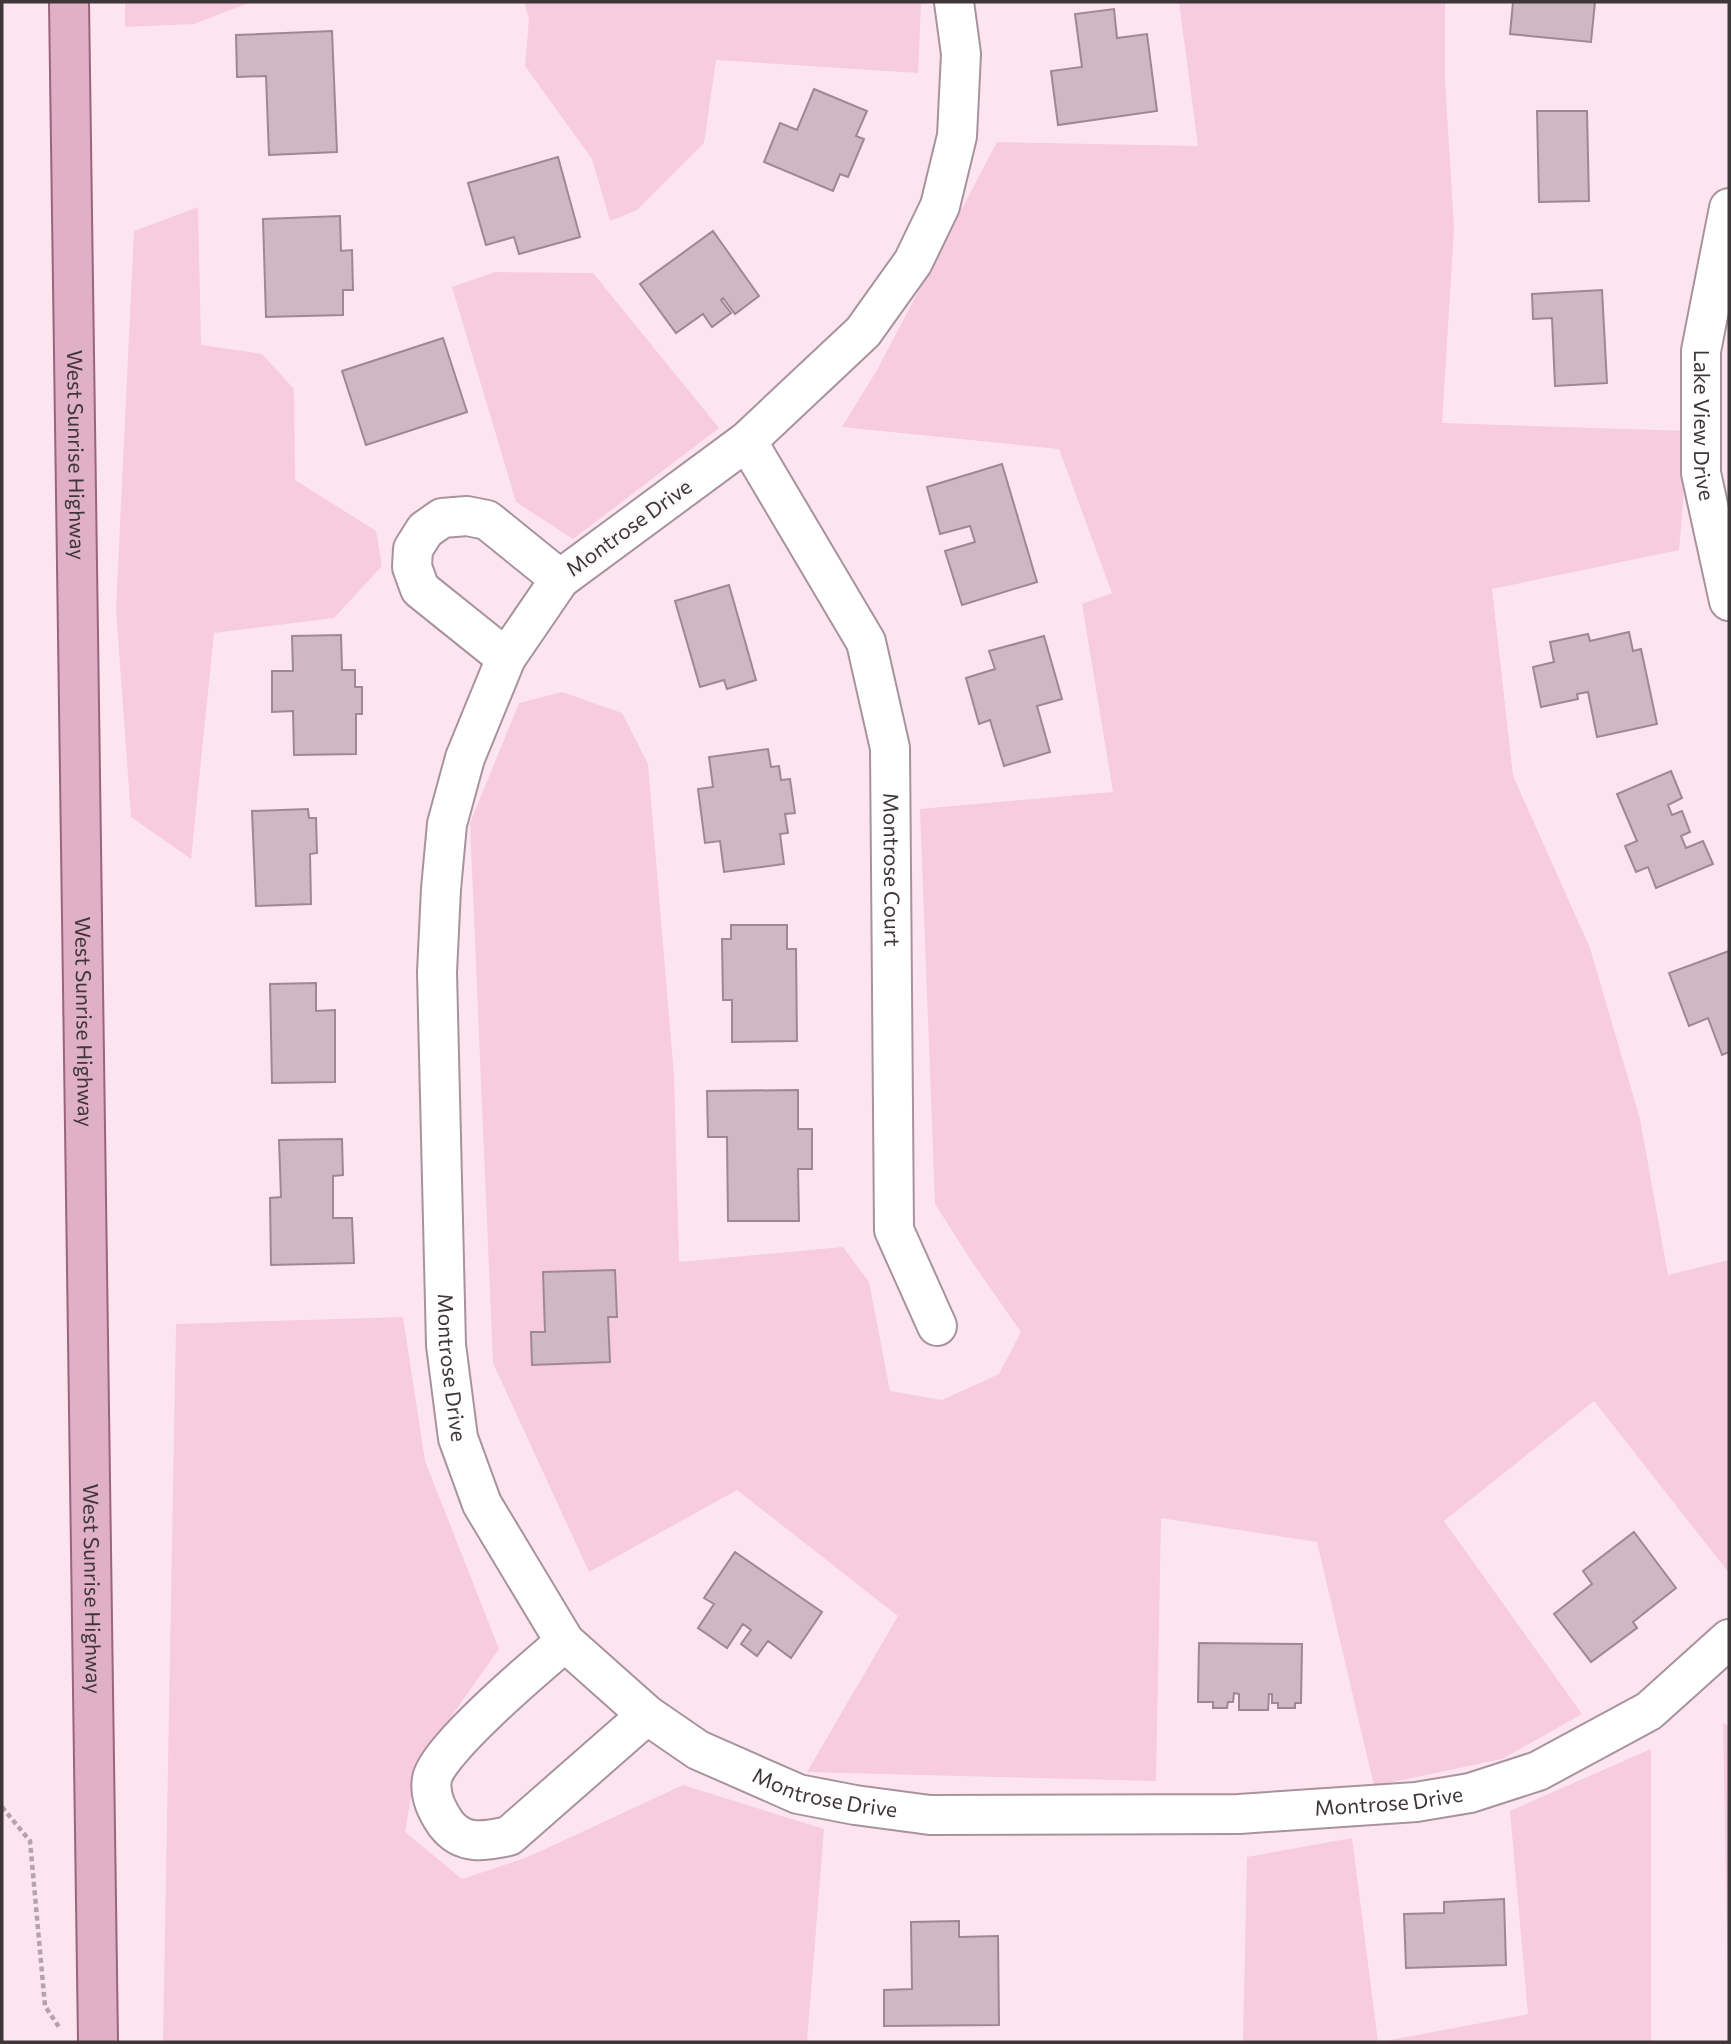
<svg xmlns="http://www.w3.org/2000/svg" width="1731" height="2044" viewBox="0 0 1731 2044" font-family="Commissioner,sans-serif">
<rect width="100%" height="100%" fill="#fde5ef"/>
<path fill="#f6ccde" d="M125,2h126l-57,22 -69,3z
M524,2h397l-3,71 -202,-13 -12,83 -67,67 -27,11 -18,-62 -67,-93 4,-47z
M1179,2h266v79l9,147 -12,195 247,8 -10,119 -187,39 21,187 77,172 50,171 28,156 61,-15v313l-135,-172 -150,120 138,193 -80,45 -128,27 -57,-244 -156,-24 -5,263 -349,-9 91,-156 -161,-126 -148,82 -96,-209 -23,-540 49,-120 43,-11 60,21 26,51 26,311 5,187 164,-15 26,35 21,109 52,9 57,-26 22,-42 -49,-70 -37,-58 -15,-395 193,-17 -31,-188 30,-11 -53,-144 -217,-22 35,-57 120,-228 201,4z
M198,207l3,138 61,9 32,35 1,91 81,51 6,35 -48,52 -120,15 -23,226 -60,-42 -15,-208 18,-378z
M495,272l98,1 126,155 -146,111 -57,-37 -64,-215z
M403,1317l22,144 74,188 -83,117 -11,66 57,47 66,-22 155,-72 141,44 -17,213h-644l13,-718z
M1723,1723l6,3v316z
M1651,1749v293h-271l148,-28 -18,-203z
M1352,1838l26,204h-135l4,-185z"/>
<path fill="#cfb8c1" stroke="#9e8891" stroke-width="2" d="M1513,2h82l-4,40 -81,-8z
M1114,9l3,29 30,-4 10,77 -99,14 -7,-54 31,-4 -7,-53z
M332,31l5,121 -68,3 -3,-79 -29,1 -1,-42z
M814,89l53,22 -11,25 8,3 -16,38 -8,-3 -7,17 -69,-29 16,-39 17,7z
M1537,111h50l2,90 -50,1z
M558,157l22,80 -61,17 -5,-17 -28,8 -18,-62z
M340,216l1,35 11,-1 1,40h-10v25l-77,2 -3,-98z
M713,231l46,65 -24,18 -12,-16 -2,2 10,13 -19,14 -9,-13 -27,19 -36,-49z
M1602,290l5,93 -52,3 -3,-68 -19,1 -1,-25z
M443,338l24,74 -101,33 -24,-74z
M1002,464l35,118 -75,23 -17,-54 30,-9 -5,-16 -30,8 -13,-47z
M729,585l27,95 -29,9 -3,-9 -24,7 -25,-86z
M1629,632l4,19 8,-2 16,75 -60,13 -9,-45 -11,2 1,5 -37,8 -8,-40 21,-5 -4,-20 38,-8 2,7z
M341,635l1,35h13v17h7v27h-6v40l-62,1 -1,-44 -21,1v-41h21l-1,-35z
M1044,636l18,63 -25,7 13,46 -46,14 -14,-46 -11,4 -13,-46 29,-9 -6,-18z
M768,749l3,18 8,-1 2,14 9,-1 5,34 -10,1 3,19 -8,1 4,30 -60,8 -4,-31 -15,2 -7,-54 15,-2 -4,-30z
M1671,771l11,27 -14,7 4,10 10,-4 8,21 -9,4 5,12 17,-7 10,23 -57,24 -8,-21 -12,5 -11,-26 12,-5 -20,-47z
M308,809l1,9h7l1,35 -7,1 1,50 -55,2 -4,-95z
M731,925h56v24h9l1,92 -65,1v-42h-9l-1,-61h9z
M1729,951v101l-7,3 -14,-37 -19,8 -20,-53z
M316,983v28l19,-1v72l-63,1 -2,-99z
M798,1090v39h14v40h-14l1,52h-71l-1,-84h-19l-1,-46z
M342,1139l1,36 -10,1v42h19l2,45 -83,2 -1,-67 11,-1 -2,-57z
M615,1270l2,47h-9l2,45 -78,3 -1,-33h14l-2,-60z
M1634,1532l42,56 -43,34 4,6 -46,34 -37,-48 38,-30 -9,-13z
M735,1552l87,60 -31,46 -23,-17 -11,15 -16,-12 10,-14 -8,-6 -16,24 -29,-20 16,-24 -10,-6z
M1199,1643l103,1 -1,59h-6v5h-17v-5h-6v-9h-3l-1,16h-29v-16l-5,-1 -1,9h-5l-1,6h-14v-6h-15z
M1504,1899l2,66 -100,3 -2,-54 40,-1v-11z
M959,1921v16l39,-1 1,89 -115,1v-36l28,-1 -1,-67z"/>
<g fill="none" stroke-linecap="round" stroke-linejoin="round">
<g stroke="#a8939c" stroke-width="42">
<g id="minor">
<path id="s1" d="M954,2l7,52 -4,82 -17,70 -27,56 -50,70 -116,109 -187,138 -54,79 -41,100 -18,66 -6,65 -4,83 9,373 12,93 24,66 83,138 82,73 51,35 100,44 57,11 75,10 309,-1 177,-12 54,-9 68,-22 111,-60 80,-72"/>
<path id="s2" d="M1729,208l-28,143v122l28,128"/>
<path id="s3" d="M747,441l119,201 24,106 4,482 43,96"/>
<path d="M506,658l-86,-69 -8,-22 1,-18 12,-19 17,-12 25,-2 20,4 73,59"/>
<path d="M565,1642c-27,23 -128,108 -133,137 -3,17 5,32 14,45 17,22 39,17 63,12l138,-121"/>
</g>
</g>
<g stroke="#9a647d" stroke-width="42">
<g id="major">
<path id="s4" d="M69,2l29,2040"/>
</g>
</g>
<path stroke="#b5a2aa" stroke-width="4.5" stroke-dasharray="5 3.5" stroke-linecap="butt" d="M2,1807l28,34 15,165 14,21"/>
<use href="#minor" stroke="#fff" stroke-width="38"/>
<use href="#major" stroke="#e0b0c7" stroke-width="38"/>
</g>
<g text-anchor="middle" stroke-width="5" stroke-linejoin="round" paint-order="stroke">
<g font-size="21" fill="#3f3639" stroke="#fdf8fa">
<text dy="7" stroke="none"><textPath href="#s2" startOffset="220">Lake View Drive</textPath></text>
<text dy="7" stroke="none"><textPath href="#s4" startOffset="453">West Sunrise Highway</textPath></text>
<text transform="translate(629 528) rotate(-36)" y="7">Montrose Drive</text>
<text dy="7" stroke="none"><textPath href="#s3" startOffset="464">Montrose Court</textPath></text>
<text dy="7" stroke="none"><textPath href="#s4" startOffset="1020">West Sunrise Highway</textPath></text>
<text dy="7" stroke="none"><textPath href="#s1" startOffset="1563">Montrose Drive</textPath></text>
<text dy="7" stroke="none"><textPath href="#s4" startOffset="1587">West Sunrise Highway</textPath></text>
<text dy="7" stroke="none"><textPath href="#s1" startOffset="2172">Montrose Drive</textPath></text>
<text dy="7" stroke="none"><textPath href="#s1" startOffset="2739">Montrose Drive</textPath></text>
</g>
</g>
<rect width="1731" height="2044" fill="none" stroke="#3f3639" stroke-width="7"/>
</svg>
